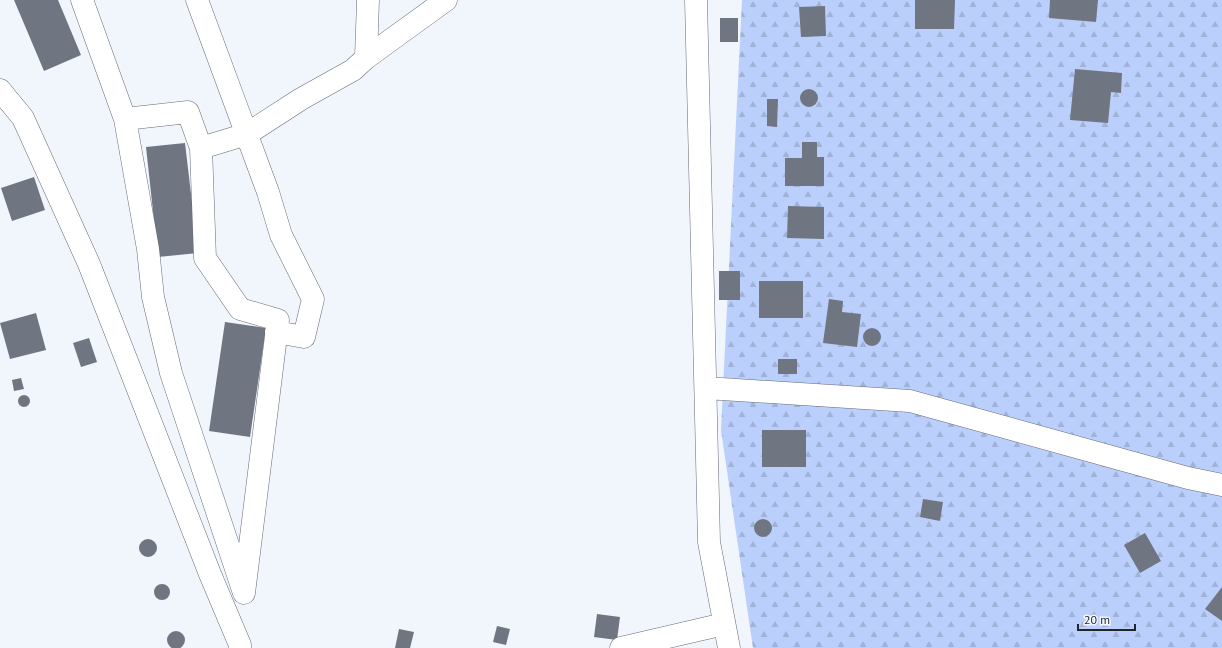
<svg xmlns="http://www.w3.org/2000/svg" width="1222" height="648" viewBox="0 0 1222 648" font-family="'PT Sans',sans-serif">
<defs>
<pattern id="forest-firs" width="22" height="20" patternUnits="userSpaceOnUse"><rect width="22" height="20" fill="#bacffb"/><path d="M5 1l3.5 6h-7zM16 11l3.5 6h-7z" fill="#a0b2d7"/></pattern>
</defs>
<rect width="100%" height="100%" fill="#f1f5fc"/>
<path fill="url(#forest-firs)" d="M742,0h480v648h-469l-32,-218z"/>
<path fill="#707681" d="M14,0h44l23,55 -37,16z
M915,0h40l-1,29h-39z
M1050,0h48l-2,22 -47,-4z
M825,6l1,30 -25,1 -2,-30z
M720,18h18v24h-18z
M1075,69l47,4 -1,20 -10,-1 -3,31 -38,-3z
M800 98a9 9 0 1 1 18 0a9 9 0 1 1-18 0Z
M767,99h11l-1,28 -10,-1z
M802,142h15v15h7v29h-39v-28h17z
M185,143l13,110 -40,4 -12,-110z
M34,177l11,33 -33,11 -11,-33z
M788,206l36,1v32l-37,-1z
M719,271h21v29h-21z
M759,281h44v37h-44z
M829,299l14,2 -1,11 19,2 -4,33 -34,-4z
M36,313l10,37 -36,9 -10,-36z
M225,322l41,6 -16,109 -41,-6z
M863 337a9 9 0 1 1 18 0a9 9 0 1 1-18 0Z
M89,338l8,24 -16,5 -8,-24z
M778,359h19v15h-19z
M21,378l3,11 -10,2 -2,-11z
M18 401a6 6 0 1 1 12 0a6 6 0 1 1-12 0Z
M762,430h44v37h-44z
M923,499l20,3 -3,19 -20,-4z
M754 528a9 9 0 1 1 18 0a9 9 0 1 1-18 0Z
M1145,533l16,28 -21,12 -16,-28z
M139 548a9 9 0 1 1 18 0a9 9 0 1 1-18 0Z
M154 592a8 8 0 1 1 16 0a8 8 0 1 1-16 0Z
M1222,587v34l-17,-12z
M597,614l23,3 -3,23 -23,-3z
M497,626l13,3 -4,16 -13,-3z
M399,629l15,3 -4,16h-15z
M167 640a9 9 0 1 1 18 0a9 9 0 1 1-18 0Z"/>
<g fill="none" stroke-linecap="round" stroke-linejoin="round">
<g stroke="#666b77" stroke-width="23">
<path id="street" d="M82,0l43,119
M197,0l71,192 13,43 32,64 -9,38 -28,-5
M696,0l13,542 20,106
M366,58l2,-58
M0,90l23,28 66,146 121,310 30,71v3
M188,112l13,36 4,110 35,51 38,11 -34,273 -73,-220 -18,-76 -5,-48 -23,-130z
M201,148l46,-14 54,-35 52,-29 13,-12 80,-58
M706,388l204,13 278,77 34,7
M621,648l103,-24"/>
</g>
<use href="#street" stroke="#fff" stroke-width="22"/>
</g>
<path d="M1078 624v6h57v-6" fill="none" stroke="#23252a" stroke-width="2"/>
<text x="1084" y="624" font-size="12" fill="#23252a" stroke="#f1f5fc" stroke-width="3" paint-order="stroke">20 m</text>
</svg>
